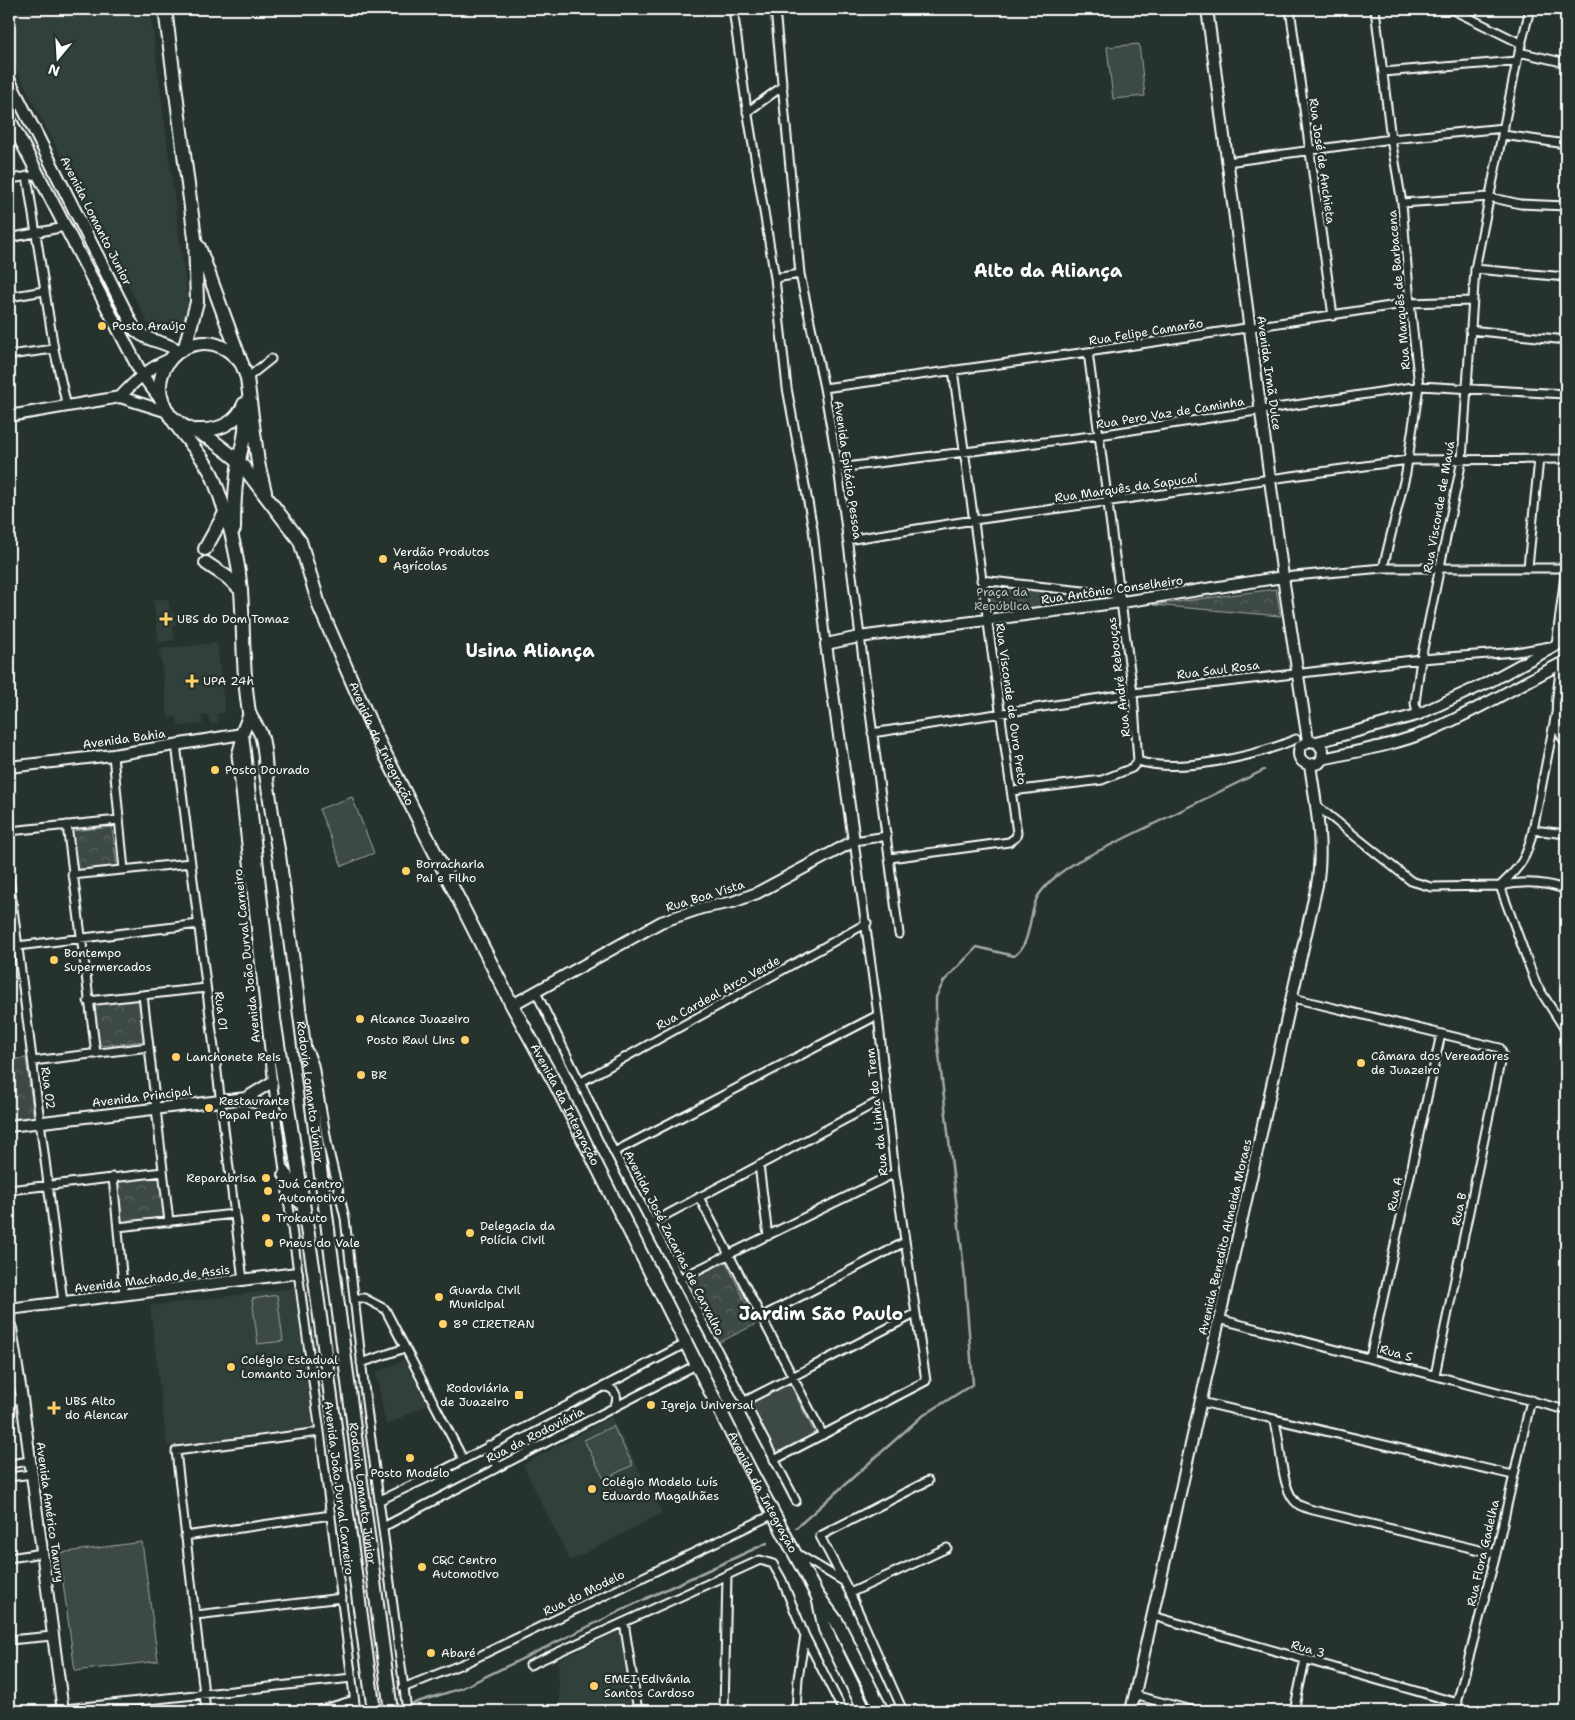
<svg xmlns="http://www.w3.org/2000/svg" width="1575" height="1720" viewBox="0 0 1575 1720" font-family="'Shantell Sans',sans-serif">
<defs>
<pattern id="park-crowns" width="20" height="18" patternUnits="userSpaceOnUse" patternTransform="scale(1.25)"><rect width="20" height="18" fill="#3e4944"/><path d="M2 6a3 3 0 1 1 6 0M12 15a3 3 0 1 1 6 0" fill="none" stroke="#5b6460"/></pattern>
</defs>
<rect width="100%" height="100%" fill="#26332d"/>
<filter id="ink" filterUnits="userSpaceOnUse"><feTurbulence type="fractalNoise" baseFrequency=".02" numOctaves="2"/><feDisplacementMap in="SourceGraphic" scale="10" xChannelSelector="R" yChannelSelector="G"/><feConvolveMatrix kernelMatrix="1 2 1 2 8 2 1 2 1" color-interpolation-filters="sRGB"/></filter>
<g filter="url(#ink)">
<path fill="#333f3a" d="M9,9h141l38,296 -4,21 -10,5 -13,1 -13,-9 -139,-267z
M168,599l3,14h3l3,11 -5,2 3,14 -16,2 -6,-42z
M217,643l8,70 -8,1 1,9 -8,1 -2,-9 -7,1 2,8 -24,2 -3,-9 -8,1 -8,-69z
M294,1288l19,139 -146,19 -17,-140z
M404,1360l24,44 -42,21 -10,-52z
M611,1417l51,96 -92,48 -47,-96z
M620,1631l12,80h-72l-2,-51z"/>
<path fill="#3e4944" stroke="#9ea4a2" d="M1139,44l6,52 -32,3 -6,-52z
M352,797l22,56 -32,13 -23,-57z
M277,1295l6,46 -25,3 -6,-45z
M789,1382l26,52 -41,20 -26,-52z
M613,1426l20,39 -29,14 -20,-39z
M142,1542l16,119 -83,10 -16,-118z"/>
<path fill="url(#park-crowns)" stroke="#9ea4a2" d="M985,583l131,14 -125,17z
M1276,589l5,27 -128,-11z
M112,827l5,40 -41,4 -5,-40z
M140,998l5,43 -46,5 -5,-44z
M26,1058l8,60 -25,3v-61z
M160,1173l6,46 -44,5 -5,-46z
M725,1260l31,64 -38,19 -34,-63z"/>
<g fill="none" stroke-linecap="round" stroke-linejoin="round">
<path stroke="#a4a9a7" stroke-width="2.5" d="M796,1528l125,-111 52,-33 -9,-115 -28,-240v-32l8,-16 33,-34 37,9c18,-12 14,-42 24,-60 11,-16 24,-25 40,-35l186,-91
M411,1704l51,-16 183,-89 122,-56"/>
<g stroke="#fff" stroke-width="11">
<path id="street" d="M733,9l13,94 29,175 12,110 26,141 13,115
M775,9l25,265 24,114 14,80 61,466
M1290,9l43,307
M1375,9l16,130 11,64 8,100 9,83 -13,87 -23,95
M1451,9l71,35
M1519,52l47,11
M1383,72l134,-11
M747,112l36,-26
M1503,135l63,9
M1227,162l164,-23 113,-11
M27,176l27,173 13,58
M9,179l22,-3
M1402,203l87,-6 31,7 46,2
M9,238l56,-11
M1475,269l91,8
M775,278l25,-4
M9,297l35,-6
M1470,330l96,10
M1088,352l45,341 5,68
M9,355l45,-6
M247,378l24,-19
M824,388l264,-36 322,-49 61,-2
M838,468l261,-33 320,-49 147,8
M847,540l127,-20 434,-60 158,-1
M1528,567l11,-108
M1283,577l100,-9h183
M981,580l139,15
M1561,664c-2,20 -12,63 5,78
M1566,710l-10,3 -23,117 33,4
M1417,715l-2,-12 6,-44 41,-199 13,-191 42,-208 13,-52
M872,733l261,-40 288,-34 95,-7 40,-7 10,-77
M241,737l-5,18 40,357 44,320 36,279
M176,744l67,536
M113,755l11,115
M1012,791l90,-11 30,-12 6,-7c40,13 119,-5 158,-22
M1316,805l95,76 20,6 69,-1 36,98 30,47
M67,825l29,229
M9,831l110,-11
M890,858l119,-16 7,-5 1,-4 -64,-463
M72,875l119,-12
M9,877l54,425
M1500,886c23,-5 44,-5 66,4
M1500,886c21,-20 27,-28 33,-56
M9,947l190,-23
M536,992l78,160 182,349
M143,995l26,227
M1293,998l207,50 2,5 -67,322
M88,1001l118,-13
M309,1052l5,13 14,82 17,71 20,176 42,317
M33,1061l116,-14
M581,1082l286,-159
M614,1152l264,-137
M759,1165l9,71
M113,1177l11,118
M9,1190l154,-18
M699,1197l124,238
M651,1223l236,-126
M118,1227l116,-13
M679,1279l216,-106
M354,1298h10l21,11 78,150
M761,1317l144,-75
M1219,1319l347,91
M1370,1358l71,-324
M361,1363l44,-15
M603,1387c12,0 17,10 11,20
M9,1401l13,-2
M743,1402l172,-88
M1201,1402l312,73
M1274,1419c8,21 5,73 25,86 4,2 10,4 14,5l183,44
M489,1445c-1,10 2,16 11,21
M774,1460l152,-79 -31,-208 -17,-158 -24,-174 33,-5
M9,1464l21,-3
M9,1477l23,-3
M380,1500l56,-26 251,-131
M383,1527l315,-163
M185,1536l146,-21
M796,1553l47,28
M9,1558l34,-5
M850,1593l97,-45
M196,1615l146,-17
M1153,1616l305,87
M624,1622l14,89
M9,1640l44,-4
M530,1665l230,-105 13,4 9,16 23,56 38,75
M403,1688l64,-26 307,-148
M1134,1695l61,16
M46,1711l306,-33
M206,1711l-30,-260 144,-19
M317,1711l37,-11
M724,1711l3,-135
M796,1711l2,-33 7,-42
M903,1711l-53,-118 -30,-57 108,-55
M1294,1711l11,-51
M1455,1711l41,-157 35,-154"/>
</g>
<g stroke="#fff" stroke-width="14">
<path id="secondary" d="M1207,9l76,568 25,164
M120,397c15,-16 28,-29 50,-38
M9,416l111,-19 48,15
M1317,742l100,-27 70,-32 79,-43
M1322,759l1,-9 -6,-8 -9,-1 -8,6c-3,9 0,15 10,18l9,-2 3,-4c36,-8 73,-14 107,-28 48,-20 91,-47 137,-70
M9,767l104,-12 129,-21
M512,1005l149,-83 41,-14 31,-6 24,-9 97,-52 -28,-197 33,-7 270,-36 154,-24
M246,1098l26,-16
M9,1126l237,-28 30,14
M9,1309l288,-36
M9,1316l13,83 41,312
M1131,1711l186,-826c7,-40 -1,-80 -7,-120"/>
</g>
<g stroke="#fff" stroke-width="15">
<path id="primary" d="M9,80l126,250c13,12 30,11 44,21
M9,118l133,257 20,26"/>
</g>
<g stroke="#fff" stroke-width="16">
<g id="highway">
<path d="M165,9l30,229 2,64 -12,45"/>
<path d="M199,247l48,131 11,85 7,29"/>
<path id="s1" d="M242,364c-6,-7 -11,-13 -20,-17 -28,-13 -61,8 -62,39 -1,31 41,62 53,91 14,36 25,75 28,114 3,40 1,80 8,121 2,8 9,15 12,23 4,11 4,26 5,38 4,27 8,55 13,82l112,856"/>
<path id="s2" d="M172,417l10,8 30,15 27,21 61,80 20,67 55,126 137,271 44,80 195,387 67,125 7,32 40,82"/>
<path d="M196,430c20,1 40,-5 48,-26"/>
<path d="M234,529c0,-22 1,-45 5,-67 2,-16 9,-31 5,-47"/>
<path d="M205,549l20,-36"/>
<path d="M206,563l21,14 14,13"/>
<path d="M250,714l-8,20 32,285 40,254 60,438"/>
<path d="M285,1174l14,27"/>
<path d="M820,1599l17,23 45,89"/>
</g>
</g>
<use href="#street" stroke="#26332d" stroke-width="7"/>
<use href="#secondary" stroke="#26332d" stroke-width="10"/>
<use href="#primary" stroke="#26332d" stroke-width="11"/>
<use href="#highway" stroke="#26332d" stroke-width="12"/>
</g>
</g>
<g fill="#ffd166" stroke="#26332d" stroke-width="2">
<circle cx="102" cy="326" r="5"/>
<circle cx="383" cy="559" r="5"/>
<path d="M163.5 611.5h5v5h5v5h-5v5h-5v-5h-5v-5h5z"/>
<path d="M189.5 673.5h5v5h5v5h-5v5h-5v-5h-5v-5h5z"/>
<circle cx="215" cy="770" r="5"/>
<circle cx="406" cy="871" r="5"/>
<circle cx="54" cy="960" r="5"/>
<circle cx="360" cy="1019" r="5"/>
<circle cx="465" cy="1040" r="5"/>
<circle cx="176" cy="1057" r="5"/>
<circle cx="1361" cy="1063" r="5"/>
<circle cx="361" cy="1075" r="5"/>
<circle cx="209" cy="1108" r="5"/>
<circle cx="266" cy="1178" r="5"/>
<circle cx="268" cy="1191" r="5"/>
<circle cx="266" cy="1218" r="5"/>
<circle cx="470" cy="1233" r="5"/>
<circle cx="269" cy="1243" r="5"/>
<circle cx="439" cy="1297" r="5"/>
<circle cx="443" cy="1324" r="5"/>
<circle cx="231" cy="1367" r="5"/>
<rect x="514" y="1390" width="10" height="10" rx="2.5"/>
<circle cx="651" cy="1405" r="5"/>
<path d="M51.5 1400.5h5v5h5v5h-5v5h-5v-5h-5v-5h5z"/>
<circle cx="410" cy="1458" r="5"/>
<circle cx="592" cy="1489" r="5"/>
<circle cx="422" cy="1567" r="5"/>
<circle cx="431" cy="1653" r="5"/>
<circle cx="594" cy="1686" r="5"/>
</g>
<g text-anchor="middle" stroke-width="5" stroke-linejoin="round" paint-order="stroke">
<g font-size="12" fill="#fff" stroke="#26332d">
<text transform="translate(1322 161) rotate(82)" y="4">Rua José de Anchieta</text>
<text transform="translate(96 221) rotate(63)" y="4">Avenida Lomanto Junior</text>
<text transform="translate(1399 290) rotate(-95)" y="4">Rua Marquês de Barbacena</text>
<text transform="translate(1146 332) rotate(-9)" y="4">Rua Felipe Camarão</text>
<text transform="translate(1269 373) rotate(82)" y="4">Avenida Irmã Dulce</text>
<text transform="translate(1170 413) rotate(-9)" y="4">Rua Pero Vaz de Caminha</text>
<text transform="translate(848 470) rotate(82)" y="4">Avenida Epitácio Pessoa</text>
<text transform="translate(1126 488) rotate(-8)" y="4">Rua Marquês da Sapucaí</text>
<text transform="translate(1439 507) rotate(-80)" y="4">Rua Visconde de Mauá</text>
<text transform="translate(1112 590) rotate(-8)" y="4">Rua Antônio Conselheiro</text>
<text transform="translate(1218 670) rotate(-7)" y="4">Rua Saul Rosa</text>
<text transform="translate(1119 677) rotate(-97)" y="4">Rua André Rebouças</text>
<text transform="translate(1011 704) rotate(82)" y="4">Rua Visconde de Ouro Preto</text>
<text transform="translate(124 739) rotate(-8)" y="4">Avenida Bahia</text>
<text dy="4" stroke="none"><textPath href="#s2" startOffset="400">Avenida da Integração</textPath></text>
<text transform="translate(705 896) rotate(-17)" y="4">Rua Boa Vista</text>
<text transform="translate(247 956) rotate(-96)" y="4">Avenida João Durval Carneiro</text>
<text transform="translate(718 993) rotate(-29)" y="4">Rua Cardeal Arco Verde</text>
<text transform="translate(221 1011) rotate(83)" y="4">Rua 01</text>
<text transform="translate(48 1088) rotate(82)" y="4">Rua 02</text>
<text dy="4" stroke="none"><textPath href="#s1" startOffset="845">Rodovia Lomanto Júnior</textPath></text>
<text transform="translate(142 1097) rotate(-7)" y="4">Avenida Principal</text>
<text dy="4" stroke="none"><textPath href="#s2" startOffset="805">Avenida da Integração</textPath></text>
<text transform="translate(877 1112) rotate(-96)" y="4">Rua da Linha do Trem</text>
<text transform="translate(1395 1194) rotate(-78)" y="4">Rua A</text>
<text transform="translate(1459 1209) rotate(-78)" y="4">Rua B</text>
<text transform="translate(1225 1237) rotate(-77)" y="4">Avenida Benedito Almeida Moraes</text>
<text transform="translate(674 1243) rotate(63)" y="4">Avenida José Zacarias de Carvalho</text>
<text transform="translate(152 1279) rotate(-7)" y="4">Avenida Machado de Assis</text>
<text transform="translate(1396 1353) rotate(15)" y="4">Rua S</text>
<text transform="translate(535 1435) rotate(-27)" y="4">Rua da Rodoviária</text>
<text transform="translate(339 1488) rotate(83)" y="4">Avenida João Durval Carneiro</text>
<text dy="4" stroke="none"><textPath href="#s2" startOffset="1240">Avenida da Integração</textPath></text>
<text dy="4" stroke="none"><textPath href="#s1" startOffset="1250">Rodovia Lomanto Júnior</textPath></text>
<text transform="translate(50 1512) rotate(82)" y="4">Avenida Américo Tanury</text>
<text transform="translate(1483 1553) rotate(-77)" y="4">Rua Flora Gadelha</text>
<text transform="translate(584 1593) rotate(-26)" y="4">Rua do Modelo</text>
<text transform="translate(1308 1649) rotate(16)" y="4">Rua 3</text>
</g>
<g font-size="12" fill="#fff" stroke="#26332d" text-anchor="start">
<text x="112" y="330">Posto Araújo</text>
<text x="393" y="556">Verdão Produtos<tspan x="393" dy="14">Agrícolas</tspan></text>
<text x="177" y="623">UBS do Dom Tomaz</text>
<text x="203" y="685">UPA 24h</text>
<text x="225" y="774">Posto Dourado</text>
<text x="416" y="868">Borracharia<tspan x="416" dy="14">Pai e Filho</tspan></text>
<text x="64" y="957">Bontempo<tspan x="64" dy="14">Supermercados</tspan></text>
<text x="370" y="1023">Alcance Juazeiro</text>
<text x="455" y="1044" text-anchor="end">Posto Raul Lins</text>
<text x="1371" y="1060">Câmara dos Vereadores<tspan x="1371" dy="14">de Juazeiro</tspan></text>
<text x="186" y="1061">Lanchonete Reis</text>
<text x="371" y="1079">BR</text>
<text x="219" y="1105">Restaurante<tspan x="219" dy="14">Papai Pedro</tspan></text>
<text x="256" y="1182" text-anchor="end">Reparabrisa</text>
<text x="278" y="1188">Juá Centro<tspan x="278" dy="14">Automotivo</tspan></text>
<text x="276" y="1222">Trokauto</text>
<text x="480" y="1230">Delegacia da<tspan x="480" dy="14">Polícia Civil</tspan></text>
<text x="279" y="1247">Pneus do Vale</text>
<text x="449" y="1294">Guarda Civil<tspan x="449" dy="14">Municipal</tspan></text>
<text x="453" y="1328">8º CIRETRAN</text>
<text x="241" y="1364">Colégio Estadual<tspan x="241" dy="14">Lomanto Junior</tspan></text>
<text x="509" y="1392" text-anchor="end">Rodoviária<tspan x="509" dy="14">de Juazeiro</tspan></text>
<text x="65" y="1405">UBS Alto<tspan x="65" dy="14">do Alencar</tspan></text>
<text x="661" y="1409">Igreja Universal</text>
<text x="410" y="1477" text-anchor="middle">Posto Modelo</text>
<text x="602" y="1486">Colégio Modelo Luís<tspan x="602" dy="14">Eduardo Magalhães</tspan></text>
<text x="432" y="1564">C&amp;C Centro<tspan x="432" dy="14">Automotivo</tspan></text>
<text x="441" y="1657">Abaré</text>
<text x="604" y="1683">EMEI Edivânia<tspan x="604" dy="14">Santos Cardoso</tspan></text>
</g>
<g font-size="12" fill="#bbbfbe" stroke="#26332d">
<text x="1002" y="596">Praça da<tspan x="1002" dy="14">República</tspan></text>
</g>
<g font-size="18" font-weight="bold" fill="#fff" stroke="#26332d">
<text x="1048" y="277">Alto da Aliança</text>
<text x="530" y="657">Usina Aliança</text>
<text x="821" y="1320">Jardim São Paulo</text>
</g>
</g>
<rect width="1575" height="1720" fill="none" stroke="#26332d" stroke-width="30"/>
<rect x="15" y="15" width="1545" height="1690" fill="none" stroke="#fff" stroke-width="2" filter="url(#ink)"/>
<g transform="translate(58 58) rotate(198)" stroke="#26332d" stroke-width="4" paint-order="stroke">
<path d="M0-4L9 19L0 12L-9 19Z" fill="#ffffff"/>
<text y="-8" font-size="14" font-weight="bold" text-anchor="middle" fill="#ffffff">N</text>
</g>
</svg>
